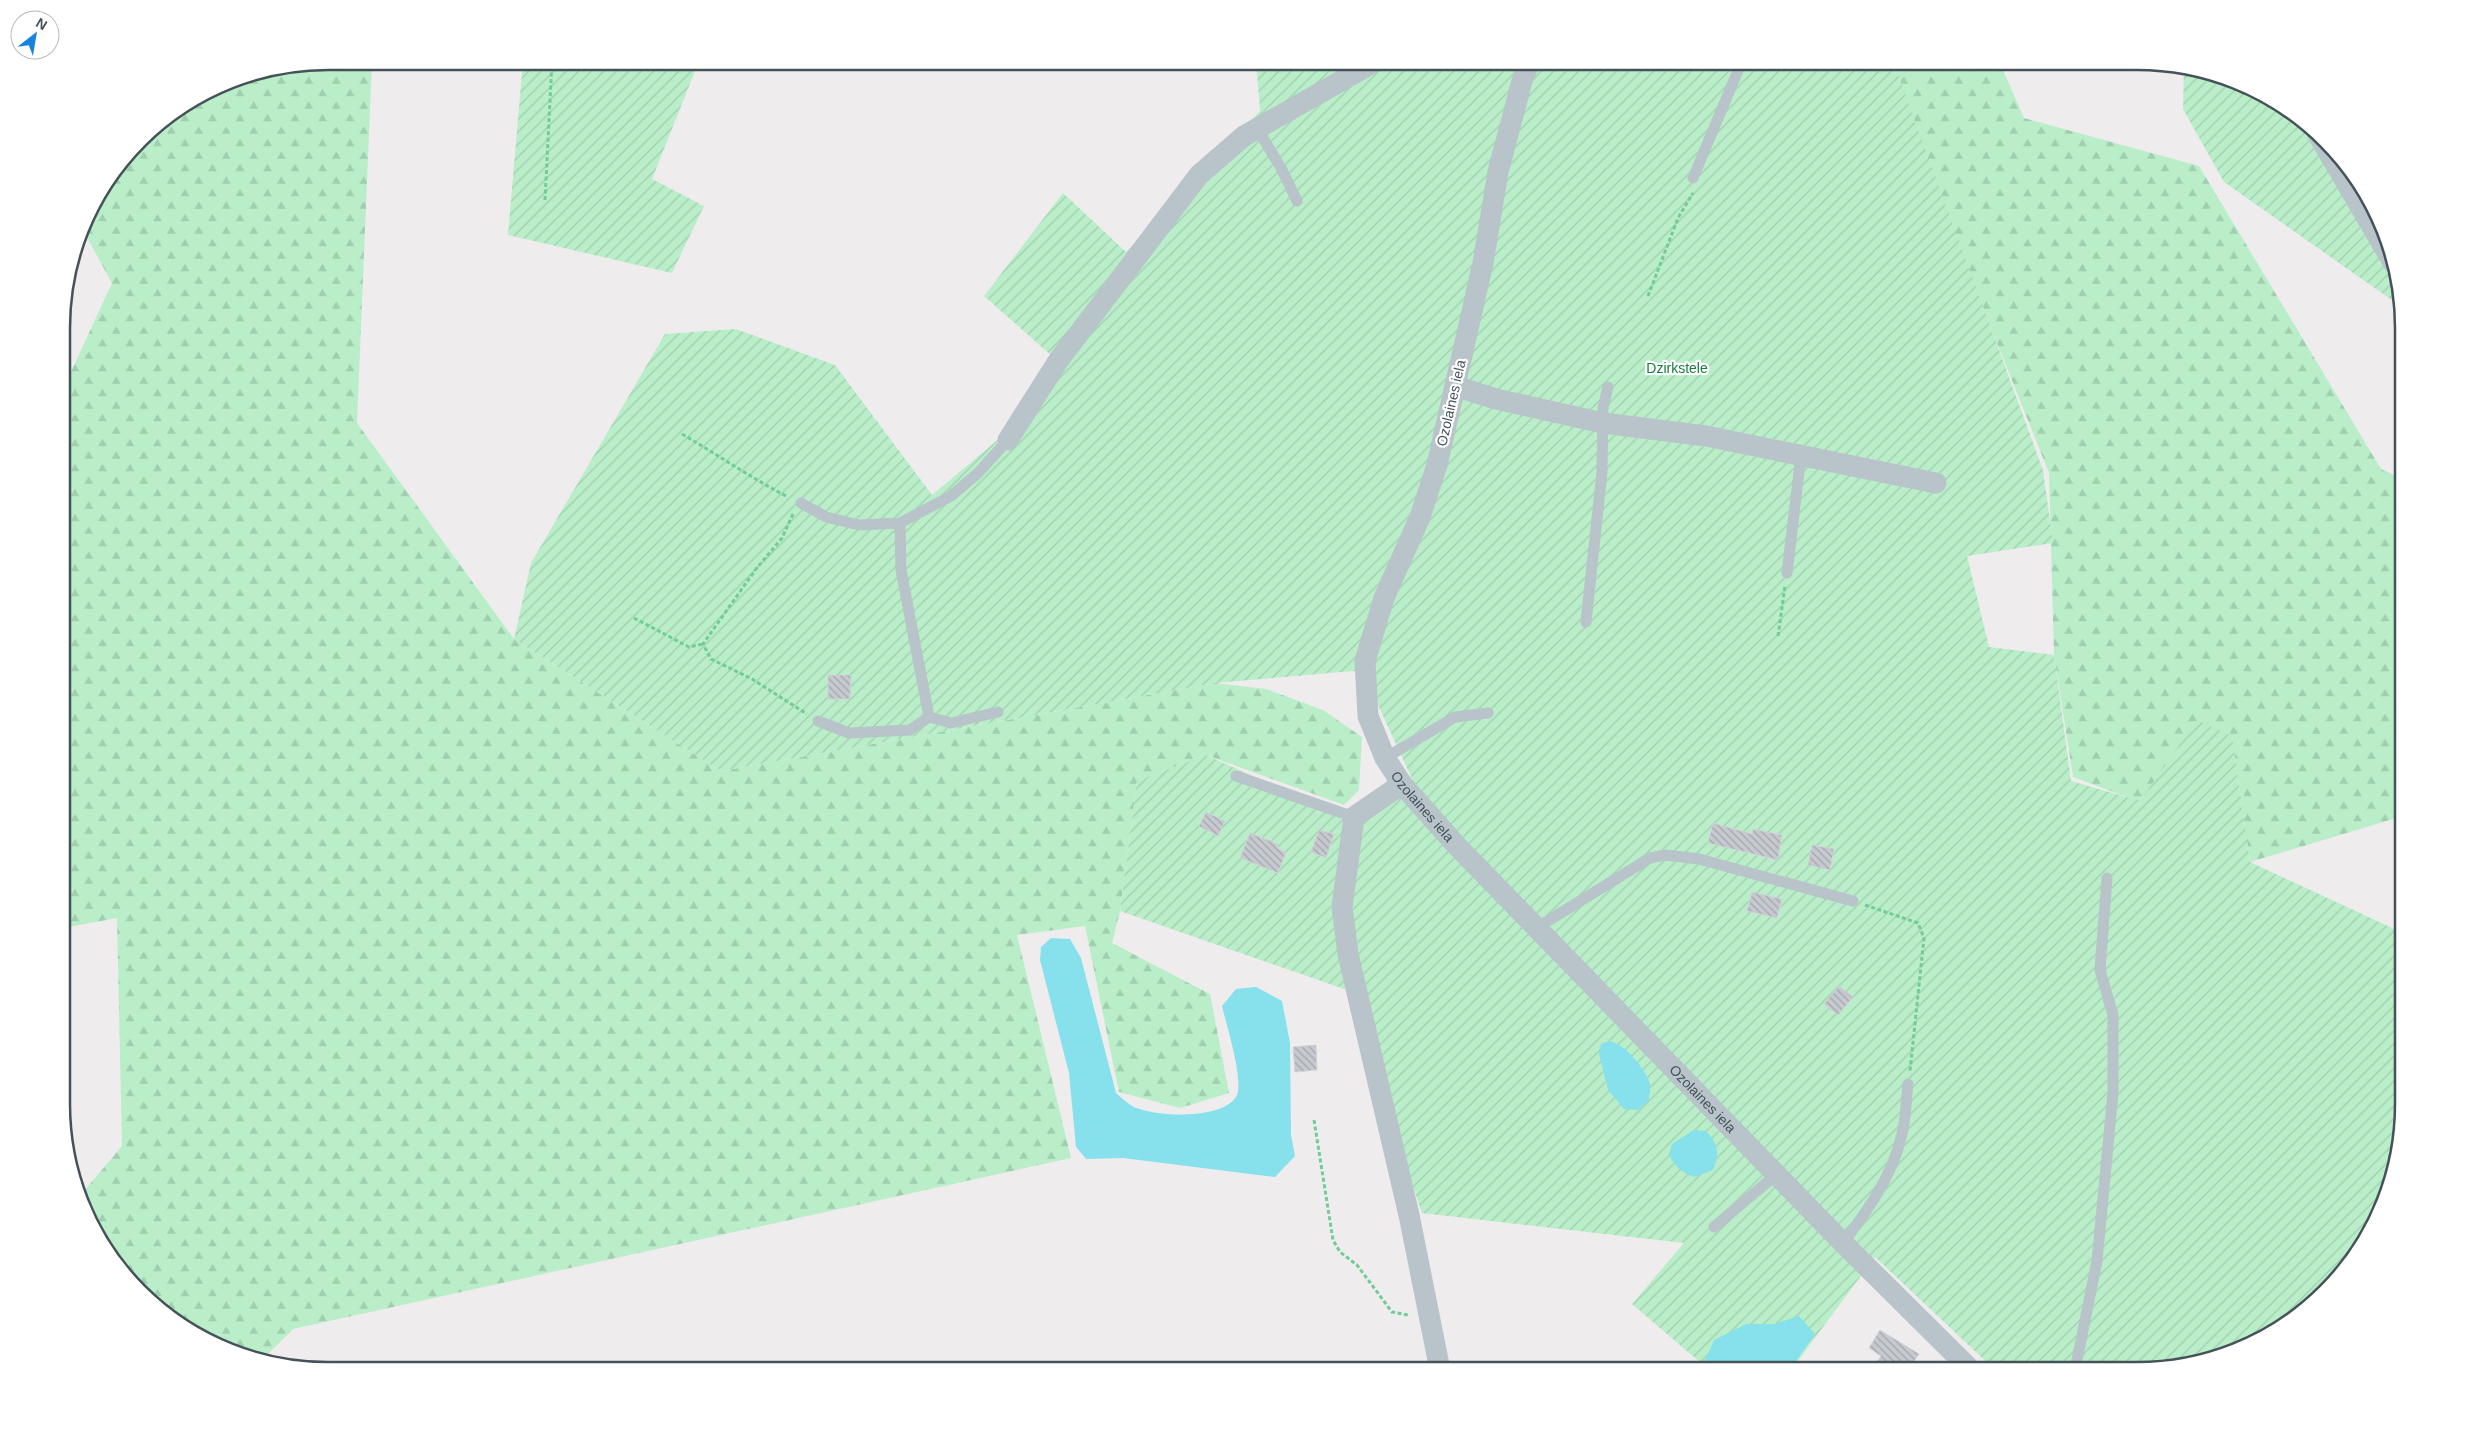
<svg xmlns="http://www.w3.org/2000/svg" width="2465" height="1432" viewBox="0 0 2465 1432" font-family="Helvetica,sans-serif">
<defs>
<pattern id="forest-firs" width="22" height="20" patternUnits="userSpaceOnUse" patternTransform="scale(1.25)"><rect width="22" height="20" fill="#b9eec9"/><path d="M5 1l3.5 6h-7zM16 11l3.5 6h-7z" fill="#a0ceaf"/></pattern>
<pattern id="garden-furrows" width="10" height="10" patternUnits="userSpaceOnUse" patternTransform="scale(1.25)"><rect width="10" height="10" fill="#b9eec9"/><path d="M-1 1l2-2M0 10L10 0M9 11l2-2" fill="none" stroke="#a0ceaf"/></pattern>
<pattern id="building-back-hatch" width="6" height="6" patternUnits="userSpaceOnUse" patternTransform="scale(1.25)"><rect width="6" height="6" fill="#c6cad0"/><path d="M-1 5l2 2M0 0l6 6M5-1l2 2" fill="none" stroke="#a3a7ac"/></pattern>
</defs>
<rect width="100%" height="100%" fill="#efeced"/>
<path fill="url(#forest-firs)" d="M328,61h44l-15,362 157,216 207,132 494,-88 51,6 57,21 39,27 -3,53 -15,15 -138,-50 -69,26 -17,130 -8,32 98,51 19,99 -49,15 -61,-16 -34,-166 -68,9 54,223 -778,171 -33,33c-21,-7 -44,-16 -64,-27 -45,-23 -104,-89 -117,-138l43,-51 -5,-228 -53,10v-541l48,-104 -29,-53 6,-20 63,-82 74,-47z
M1884,61h115l25,57 175,48 182,303 22,10v337l-153,46 -18,-126 -92,66 -67,-25 -19,-122 -5,-182z"/>
<path fill="url(#garden-furrows)" d="M523,61h176l-47,118 52,27 -32,67 -164,-38z
M1256,61h637l150,409 10,73 -86,13 22,91 65,8 17,126 69,20 57,-81 35,16 18,126 153,71v188l-8,52 -27,64 -42,55 -41,34 -63,31 -68,13h-159l-120,-113 -84,113h-82l-77,-66 52,-61 -262,-30 -75,-223 -227,-79 17,-130 69,-26 148,67 59,-41 -35,-76 -3,-36 -160,14 -494,88 -207,-132 17,-76 134,-229 71,-5 99,36 97,130 68,-57 53,-81 -69,-61 79,-103 63,59 134,-141z
M2184,67l21,3 65,27 55,42 34,41 31,63 13,65 -179,-126 -41,-73z
M2403,355v28l-8,-5z"/>
<path fill="#86e1ec" d="M1051,938l19,1 11,19 35,135c5,4 12,11 18,14 22,10 87,13 102,-10 9,-15 -10,-73 -14,-91l14,-17 20,-2 26,14 8,42 1,92 4,21 -20,21 -152,-19 -37,1 -10,-12 -7,-74 -29,-113 1,-13z
M1609,1041c15,2 37,28 41,43 1,4 -1,11 -1,16l-11,10 -14,-1 -16,-19 -9,-36 2,-10z
M1694,1130l12,1c12,13 14,22 7,39l-19,7c-12,-5 -20,-10 -25,-23l3,-10z
M1799,1316l16,18 -25,36h-89l13,-30 32,-16h28z"/>
<path fill="url(#building-back-hatch)" stroke="#d0d4d8" d="M828,675h23l-1,24h-22z
M1206,812l19,9 -7,15 -19,-10z
M1713,823l39,11 1,-5 29,6 -4,25 -70,-17z
M1319,830l15,4 -8,24 -15,-6z
M1250,833l28,11 -1,4 9,4 -8,21 -38,-15z
M1812,845l22,4 -4,21 -22,-5z
M1752,892l30,7 -5,19 -30,-7z
M1839,986l14,11 -15,18 -14,-11z
M1316,1045l1,25 -22,2 -2,-25z
M1880,1330l39,24 -11,16h-36l9,-14 -12,-8z"/>
<g fill="none" stroke-linecap="round" stroke-linejoin="round">
<path stroke="#71cc96" stroke-width="3" stroke-dasharray="4 2.5" stroke-linecap="butt" d="M545,200l7,-139
M1648,296l30,-78 15,-25
M682,434c36,21 69,44 106,63
M793,514l-11,24 -26,31 -53,75 8,15 41,20 55,35
M634,618l55,29 14,-3
M1778,636l7,-50
M1865,905l53,18 6,15 -14,133
M1314,1120l19,120 7,12 17,13 35,47 16,3"/>
<path stroke="#b8c3ca" stroke-width="11" d="M1257,128l24,40 16,33
M1693,178l49,-117
M801,503l25,14 33,8 41,-2 51,-27 27,-23 30,-33
M900,523l1,47 28,147 22,6 47,-11
M1787,573l14,-118
M1586,622l16,-150 1,-64 5,-21
M818,721l31,12 61,-3 19,-13
M1385,758l70,-41 33,-4
M1236,776l118,41
M1538,927l112,-69 15,-3 34,4 154,42
M1714,1227l63,-53
M1843,1243c25,-33 50,-68 59,-109 4,-16 4,-34 6,-50
M2075,1370l22,-109 16,-168v-78l-13,-45 7,-92"/>
<g stroke="#b8c3ca" stroke-width="21">
<path id="s1" d="M1530,61l-8,20 -24,91 -15,91 -46,202 -17,52 -36,81 -19,63 3,55 17,42 17,26 54,61 387,398 128,127"/>
<path d="M2317,133l77,131"/>
<path d="M1455,386l41,13 107,24 103,13 230,47"/>
<path d="M1008,440l50,-79 141,-186 45,-39 132,-75"/>
<path d="M1402,784l-48,33 -12,90 6,47 61,261 31,155"/>
</g>
</g>
<g text-anchor="middle" stroke-width="4.5" stroke-linejoin="round" paint-order="stroke">
<g font-size="14" fill="#167b3e" stroke="#fff">
<text x="1677" y="373">Dzirkstele</text>
</g>
<g font-size="14" fill="#45525a" stroke="#fff">
<text transform="translate(1451 403) rotate(-77)" y="5">Ozolaines iela</text>
<text dy="5" stroke="none"><textPath href="#s1" startOffset="786">Ozolaines iela</textPath></text>
<text dy="5" stroke="none"><textPath href="#s1" startOffset="1191">Ozolaines iela</textPath></text>
</g>
</g>
<path d="M0 0H2465V1432H0ZM328 70H2137A258 258 0 0 1 2395 328V1104A258 258 0 0 1 2137 1362H328A258 258 0 0 1 70 1104V328A258 258 0 0 1 328 70Z" fill="#fff" fill-rule="evenodd"/>
<path fill="none" stroke="#45525a" stroke-width="2.5" d="M328 70H2137A258 258 0 0 1 2395 328V1104A258 258 0 0 1 2137 1362H328A258 258 0 0 1 70 1104V328A258 258 0 0 1 328 70Z"/>
<g transform="translate(35 35) rotate(31)"><circle r="24" fill="#ffffff" stroke="#b5babd"/>
<path d="M0-4L9 19L0 12L-9 19Z" fill="#1782df"/>
<text y="-8" font-size="14" font-weight="bold" text-anchor="middle" fill="#45525a">N</text>
</g>
</svg>
